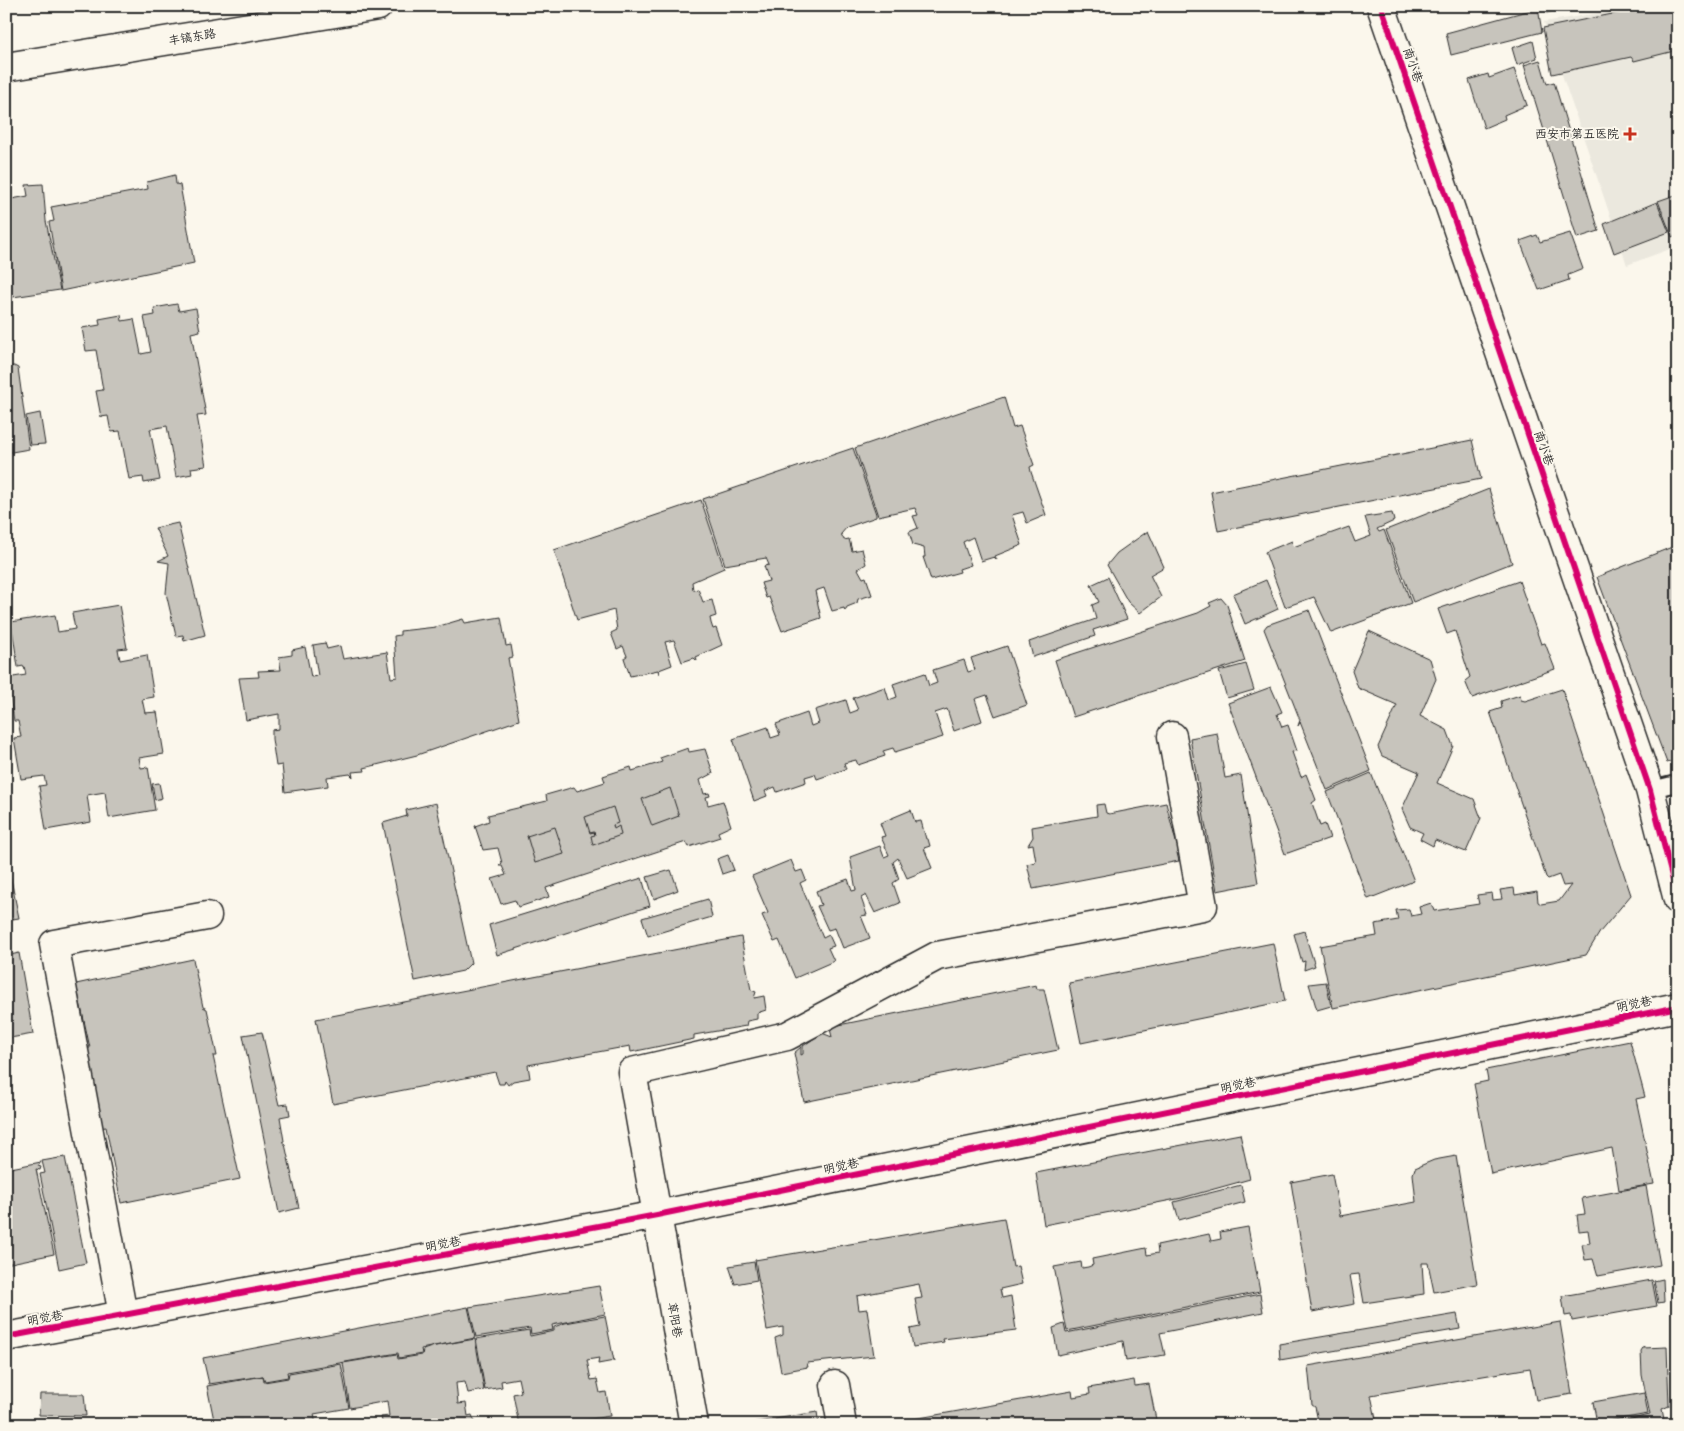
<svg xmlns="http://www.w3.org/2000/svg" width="1684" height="1431" viewBox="0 0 1684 1431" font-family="'Shantell Sans','LXGW WenKai TC',sans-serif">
<rect width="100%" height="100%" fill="#fbf7ec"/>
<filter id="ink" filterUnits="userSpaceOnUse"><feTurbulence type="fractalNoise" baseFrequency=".02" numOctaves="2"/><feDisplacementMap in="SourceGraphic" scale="10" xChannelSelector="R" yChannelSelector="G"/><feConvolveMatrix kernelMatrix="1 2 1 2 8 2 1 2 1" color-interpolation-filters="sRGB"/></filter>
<g filter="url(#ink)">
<path fill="#ebe8de" d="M1642,6h36v240l-51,19 -83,-243z"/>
<path fill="#c7c4bc" stroke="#2b2b2b" d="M1545,6h26l-24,7z
M1652,6h26v44l-44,11 -3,-4 -79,17 -9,-46z
M1538,8l4,24 -91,23 -5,-22z
M1533,41l4,17 -20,7 -5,-17z
M1540,60l7,24 7,-2 45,149 -22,7 -53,-173z
M1514,69l13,36 -23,10 1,4 -21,9 -15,-48 19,-6 1,4z
M175,175l1,9 4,1 14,78 -133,28 -12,-69 5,-1 -3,-14 97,-18 -1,-7z
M43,184l3,37 14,69 -54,8v-98l22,-4 -2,-11z
M1678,194v40l-6,3 -14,-36z
M1657,202l12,30 -55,21 -10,-29z
M1570,233l13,36 -15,6 1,5 -30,10 -19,-49 17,-6 3,7z
M177,304l2,7 17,-3 4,23 -9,2 15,82 -9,1 9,50 -15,2 1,6 -16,3 -9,-51 -17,3 10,51 -16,3 -1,-6 -14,2 -9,-48 -9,1 -3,-16 -7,1 -5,-26 7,-1 -7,-40 -10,1 -4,-23 18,-3 -1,-6 22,-4 1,6 12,-2 7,35 10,-2 -7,-35 11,-2 -1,-7z
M6,366h8l4,2 11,81 -23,4z
M1004,397l9,31 7,-2 14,39 -4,2 1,5 15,43 -19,8 -4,-11 -11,3 10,30 -27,11 2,4 -3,-3 -13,4 -8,-24 -10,5 8,23 -12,4 1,3 -29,8 -8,-23h2l-1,-9 -11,-3 -4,-13 9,-4 -5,-12 5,-1 -3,-7 -37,8 -23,-68z
M40,413l5,31 -15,1 -4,-29z
M1472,440l9,39 -263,52 -7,-39z
M853,448l23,66v3l-29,10 -6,7 3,6 5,-1 3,12 10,-2 4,15 -8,5 5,9 3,-1 6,18 -14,4 -1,4 -10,4 -2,4 -1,-3 -12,3 -8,-23 -9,3 6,27 -39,13 -13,-34 -3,1 -5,-15 8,-2 -5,-15 5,-1 -3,-7 -41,7 -22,-66z
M1489,489l23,74 -99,39 -27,-72z
M701,500l23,68 -32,14 1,8 5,-1 5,13 9,-2 4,16 -6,2 1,5 2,6 3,-1 6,17 -26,12 1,4 -3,-3 -12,4 -8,-22 -9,2 7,23 -13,5v4l-1,-4 -28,6 -6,-18 3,-2 -4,-10 -6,3 -6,-16 6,-3 -3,-20 -37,10 -23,-70z
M1392,513l2,8 -17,8 2,3 5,-2 27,73 -80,30 -17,-36 -29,10 -20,-55 27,-11 1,6 56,-20 6,15 16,-6 -6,-19z
M178,523l27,112 -21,6 -1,-6 -7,1 -10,-43 3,-30 -11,-2 10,-5 -13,-28z
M1148,531l16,36 -14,8 11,22 -21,16 -12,-11 -21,-37 10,-12z
M1672,547l6,18v194l-11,4 -70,-186z
M1108,577l19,42 -34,11 2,6 -62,21 -4,-15 67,-23 -4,-14 7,-3 -8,-17z
M1266,580l12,29 -33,15 -12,-30z
M1519,581l22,63 4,-1 10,26 -83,29 -7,-17 5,-4 -15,-46 -8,3 -9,-25z
M1221,598l6,7 18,56 -172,56 -18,-57 143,-47 13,-7 -2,-3z
M119,605l8,43 -9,1 2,11 27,-5 7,42 -12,2 3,14 12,-1 7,42 -25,4 2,10 7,-1 7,43 -46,8 -4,-26 -18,3 4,27 -45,8 -7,-44 7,-1 -2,-9 -23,3 -7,-41 7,-1 -3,-16h-4l-7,-43 19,-3 -2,-9 -6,1 -7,-45 44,-7 3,17 17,-3 -3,-16z
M1309,610l62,161 -44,19 -27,-68 -2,4 2,-6 -36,-91 3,-4z
M501,617l5,29 5,-1 2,12 -5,1 11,62 -102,35 -53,13 1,3 -13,1 1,5 -3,-3 -23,3 1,9 -43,6 -3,-27 -6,1 -4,-27v-9l7,-1v-15l-33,6 -7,-42 20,-1 -1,-6 23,-1 -2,-13 13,-2v-5l13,-3 6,30 7,-1 -5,-31 12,-2 2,6 13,-3 3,13 44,-7 4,26 6,-1 -3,-41 6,-1v-4l36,-4 27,-8 2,4z
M1369,631l61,28 6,20 -16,37 27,14 6,16 -16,37 37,16 7,19 -15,34 -31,-12 -2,6 -13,-7 3,-6 -13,-6 -8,-18 17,-37 -37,-16 -4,-9 19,-42 -39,-17 -6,-17z
M1007,646l20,59 -32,11 -8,-21 -12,4 7,22 -28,10 -7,-22 -12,4 8,24 -48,15 -2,-4 -10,3 2,5 -27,9 -2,-5 -12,3 2,6 -29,10 -2,-5 -10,3 1,5 -29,10 -2,-5 -10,4 2,5 -13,5 -21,-62 35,-12 3,11 9,-3 -4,-11 31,-11 4,13 8,-3 -4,-13 31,-10 4,13 8,-3 -5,-12 32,-11 4,13 8,-3 -4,-13 32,-11 4,13 8,-3 -4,-13 31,-10 4,12 7,-2 -4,-12z
M1246,664l8,26 -27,8 -8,-27z
M1271,687l11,25 -5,2 5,13 6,-2 9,26 -5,1 9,25 5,-3 10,26 -4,3 8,23 5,-2 5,14 -45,16 -57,-151z
M1562,689l69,206 -31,37 -14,23 -253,53 -13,-62 57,-10 -2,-12 23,-4 -2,-10 13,-1 2,7 10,-2 -2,-7 12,-4 3,8 45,-7 -2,-9 15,-2 1,7 9,-1 -2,-9 14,-2 1,7 22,-4 1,11 3,2 18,-3 12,-16 -8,1 -4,-11 -11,4 -2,-2 -56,-165 12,-4 -1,-7 19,-6 1,5 4,1z
M1217,733l8,45 16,-3 17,108 -41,8 -27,-153z
M688,748l1,4 16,-3 8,24 -13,7 4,14 5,-1 1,3 -4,1 2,8 15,-4 8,25 -13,6 2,5 -31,10 -3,-5 -140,46 3,9 -27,9 -4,1 -3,-7 -14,4 -9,-25 14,-4 -4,-9h-3l3,-3 -4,-15 -15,2 -8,-24 14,-5 -1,-6 59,-14 -1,-6 28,-8 3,4 28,-9 -2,-6 28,-9 1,4 24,-7 6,-2 -2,-4z
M1371,773l43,108 -46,18 -41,-107z
M159,783l3,15 -7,2 -3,-16z
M670,788l9,28 -27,10 -10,-27z
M436,803l35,160 -8,8 -48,10 -32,-158 24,-7 -1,-6z
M1166,803l11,43 4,-1v7l-4,1 2,8 -146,28 -6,-25 9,-2 -3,-18 -5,1 5,-8 -1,-10 65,-11 -1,-11 8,-1 2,9 3,1z
M613,807l5,16 -5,2 1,4 5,-3 2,9 -28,10 -2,-9 4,-1 -1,-3 -4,1 -5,-16z
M911,810l4,12 6,-1 5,18h2l2,7 -6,2 8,20 -25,10 -9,-20 -5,4 6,17 -6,4 7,20 -25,10 -9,-18 -5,3 6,17 -6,1 9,22 -27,10 -8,-20 -7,2 -11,-24 4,-1 -5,-14 32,-12 4,12 4,-1 -6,-33 30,-11 4,11 5,-2 -8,-18 4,-1 -5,-13z
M6,826l4,22h-4z
M555,827l9,27 -29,9 -8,-27z
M6,855l13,63 -13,2z
M728,855l6,15 -12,4 -5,-15z
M791,860l5,12 6,-2 4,10 -6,3 23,55 6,-3 5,11 -6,2 6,13 -39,17 -16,-38 -5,2 -12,-27 6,-2 -16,-37z
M671,870l7,20 -24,9 -7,-22z
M642,878l8,28 -153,49 -8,-30z
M708,899l4,18 -64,19 -6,-18z
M1304,931l11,35 -11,4 1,-9 -3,1 -8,-28z
M741,937l10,53 5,2 -2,6 10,-2 2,14 -9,3v6l-10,2 -1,5 -52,9v4l-48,10 -15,3 -1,-6 -102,19 2,13 -17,3 -5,4 -3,-4 -1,3h-5l-4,-12 -162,32 -17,-85z
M1273,943l12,58 -204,42 -12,-60z
M19,953l14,81 -23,4 -4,-19v-63z
M193,959l10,48 4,2 10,47h-4l27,123 -119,24 -15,-76 -7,1 -16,-78 7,-2 -14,-64z
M1326,982l5,24 -14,4 -8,-26z
M1036,985l1,4h7l14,61 -254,52 -10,-49 7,-6v8l2,-1v-8l19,-13 10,4 -2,-8 9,-4z
M262,1032l17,73 9,-1 2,11 -10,2 4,24 -2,1 3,2 14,64 -20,5 -36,-178z
M1630,1041l15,56 -9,2 18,85 -35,6 -7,-42 -121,26 -17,-90 14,-3 -2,-11z
M1240,1134l10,45 -68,19 -138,27 -8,-52z
M1456,1156l21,128 -43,8 -6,-29h-6l2,31 -60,9 -5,-29 -9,1 5,29 -43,8 -21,-130 41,-8 8,42 76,-14 -3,-28 2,-6 19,-8z
M65,1157l21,106 -27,6 -19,-95 5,-1 -3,-12z
M41,1162l-3,4 3,1 -1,3 -4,-1 18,85 -48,10v-95z
M1241,1185l4,17 -66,18 -5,-18z
M1646,1186l14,79 -62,11 -5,-17 -8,1 -3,-16 8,-1 -2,-13 -9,1 -2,-16 8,-1 -3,-16z
M1004,1218l9,49 5,-1 4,18 -22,5 2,9 9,-2 5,34 -73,9 1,3 -31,5 -3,-18 10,-2 -5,-28 7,-1 -3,-14 -62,12 2,14 8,-1 7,47 -67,7 1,4 -27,5 -6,-34 8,-3v-8l-16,3 -12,-70z
M1248,1227l12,65 -193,39 -13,-64 27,-5 1,6 6,-1 5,-2 -1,-6 54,-11 1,7 11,-2 -1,-8 52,-11 2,7 10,-2 -1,-7z
M754,1262l3,18 -22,4 -6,-18z
M1663,1279l1,23 -6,1 -4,-22z
M1652,1280l5,26 -85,15 -1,-6 -6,1 -3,-20z
M599,1286l6,28 -53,11 1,5 -22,4 -1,-6 -54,9 -7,-30z
M1260,1294l3,18 -103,21 5,22 -39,6 -3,-20 -65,14 -5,-27 11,-4 2,9z
M468,1307l7,31 -54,11 1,5 -23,4 -1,-5 -111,19 1,5 -23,4 -2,-5 -54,8 -6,-26z
M1457,1314l3,15 -180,31 -1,-16z
M605,1316l9,45 -16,3 1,-6 -12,2 4,20 6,-1 3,14 6,-1 4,24 -32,5v4h-59l-6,-31 8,-2 -3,-14 -17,3 1,6 -17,3 -9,-51 53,-9 1,6 24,-5v-4l11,-4z
M1560,1322l12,72 -36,6 -6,-32 -159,27 6,29 -58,1 -4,-18 -3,-2 -4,-39z
M475,1339l9,51 -16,3 -3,-11 -9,1 2,21 8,-1 2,13 4,-1 4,10h-93l-2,-8 8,-1 -2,-15 -37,7 -7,-45 54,-9 1,5 24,-4 1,-5 11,-4z
M1644,1346l-1,2 24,-1 2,59 -7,3 3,16h-62l47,-10 -8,-40 -1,-24z
M341,1364l8,44 -35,6 2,11h-73l-1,-4 -9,1 1,3h-19l-8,-39 56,-10 1,6 24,-4 1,-5z
M1134,1380l1,6 14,-2 8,41h-255v-4l170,-30 1,6 17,-3 -1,-6z
M1644,1393l4,21 -51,9 -4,-21z
M40,1394h44l2,22 -47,-1z
M817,1412l2,13h-80z"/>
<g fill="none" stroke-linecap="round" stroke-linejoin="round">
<g stroke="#2b2b2b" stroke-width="19">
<path id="service" d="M1650,790l28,-7"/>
</g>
<g stroke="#2b2b2b" stroke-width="31">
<path id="minor" d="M657,1215l-25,-143 155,-36 150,-80 266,-50 -31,-170
M123,1315l-69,-371 153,-28
M835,1385l7,40"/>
</g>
<g stroke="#2b2b2b" stroke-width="31">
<path id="tertiary" d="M1381,6l269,784 28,110
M657,1215l37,210
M6,1337l651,-122 1021,-208"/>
</g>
<g stroke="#2b2b2b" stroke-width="31">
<path id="secondary" d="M6,67l372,-61"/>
</g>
<use href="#service" stroke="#fbf7ec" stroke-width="15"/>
<use href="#minor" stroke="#fbf7ec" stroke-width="28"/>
<use href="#tertiary" stroke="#fbf7ec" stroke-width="28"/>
<use href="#secondary" stroke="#fbf7ec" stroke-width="28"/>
<g stroke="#fbf7ec" stroke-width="9">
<path id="cycleway" d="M1381,6l269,784 28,110
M6,1337l651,-122 1021,-208"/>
</g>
<use href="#cycleway" stroke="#d6006c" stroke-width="6"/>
</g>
</g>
<path fill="#c8321e" stroke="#fbf7ec" stroke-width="2" d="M1627.5 126.5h5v5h5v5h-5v5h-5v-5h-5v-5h5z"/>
<g text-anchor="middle" stroke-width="4" stroke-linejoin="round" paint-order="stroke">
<g font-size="12" fill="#2b2b2b" stroke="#fbf7ec">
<text transform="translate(192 37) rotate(-9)" y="4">丰镐东路</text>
<text transform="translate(1413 65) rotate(71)" y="4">南小巷</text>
<text transform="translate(1544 448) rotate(71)" y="4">南小巷</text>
<text transform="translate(1634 1004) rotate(-12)" y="4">明觉巷</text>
<text transform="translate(1238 1085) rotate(-12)" y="4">明觉巷</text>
<text transform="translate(841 1166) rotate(-12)" y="4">明觉巷</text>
<text transform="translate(443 1244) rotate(-11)" y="4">明觉巷</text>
<text transform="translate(45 1318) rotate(-11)" y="4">明觉巷</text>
<text transform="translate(675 1320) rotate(80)" y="4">草阳巷</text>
</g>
<g font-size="12" fill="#2b2b2b" stroke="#fbf7ec" text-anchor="end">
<text x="1619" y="138">西安市第五医院</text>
</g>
</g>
<rect width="1684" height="1431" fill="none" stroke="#fbf7ec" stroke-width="25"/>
<rect x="12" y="12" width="1659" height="1406" fill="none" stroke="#2b2b2b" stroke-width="2" filter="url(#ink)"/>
</svg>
